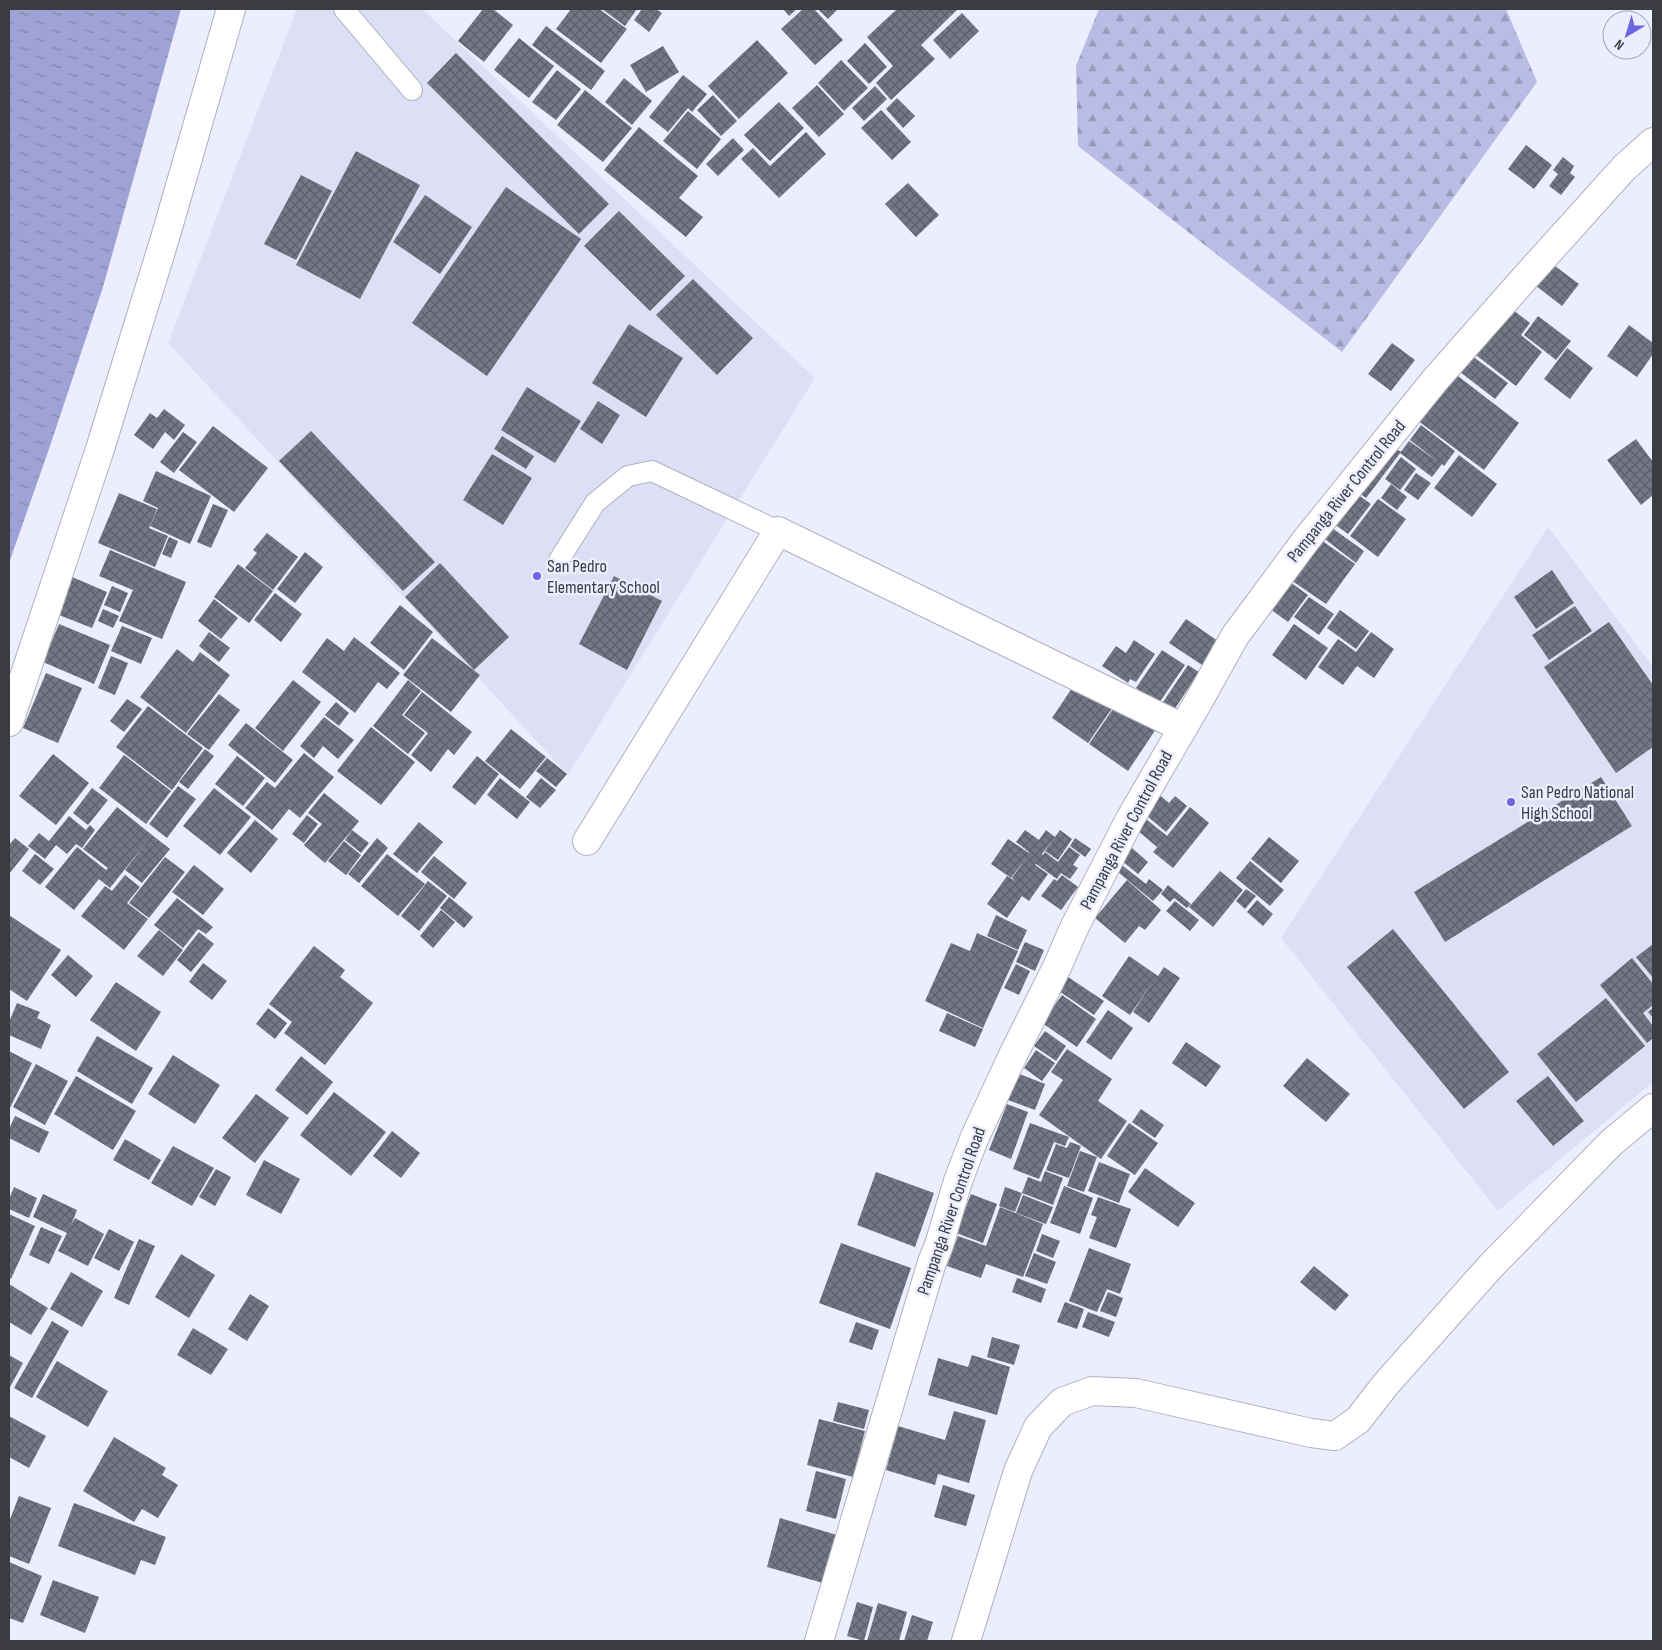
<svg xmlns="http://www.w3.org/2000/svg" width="1662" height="1650" viewBox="0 0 1662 1650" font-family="'Sofia Sans Condensed',sans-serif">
<defs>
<pattern id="forest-firs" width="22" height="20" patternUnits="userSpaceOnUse" patternTransform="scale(1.25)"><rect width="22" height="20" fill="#b9bce4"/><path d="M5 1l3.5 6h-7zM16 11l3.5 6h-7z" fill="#989aba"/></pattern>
<pattern id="water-ripples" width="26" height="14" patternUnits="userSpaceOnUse" patternTransform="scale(1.25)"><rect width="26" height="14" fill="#9fa2d4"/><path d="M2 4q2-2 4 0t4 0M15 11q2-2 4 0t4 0" fill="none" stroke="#8385ae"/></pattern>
<pattern id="building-cross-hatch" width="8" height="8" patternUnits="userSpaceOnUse" patternTransform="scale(1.25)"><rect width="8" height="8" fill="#757785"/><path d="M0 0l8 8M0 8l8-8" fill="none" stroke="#5c5e69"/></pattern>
</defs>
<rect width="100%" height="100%" fill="#ecedfe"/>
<path fill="#dddff5" d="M297,9h125l393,369 -247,397 -400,-432z
M1548,527l105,140v415l-155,129 -217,-273z"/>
<path fill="url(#forest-firs)" d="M1099,9h407l31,73 -195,270 -264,-206 -2,-80z"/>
<path fill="url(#water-ripples)" d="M9,9h172l-78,278 -54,162 -40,114z"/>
<path fill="url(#building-cross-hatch)" d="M483,9h10l20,16 -29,37 -26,-21z
M571,9h28l28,20 -26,34 -45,-34z
M602,9h35l-12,17z
M642,9h14l6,4 -13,19 -15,-12z
M783,9h14l-8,7z
M803,9h11l29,31 -28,25 -34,-36z
M818,9h20l-10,10z
M897,9h61l-37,36 14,14 -44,41 -15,-17 17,-17 -26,-29z
M962,13l17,18 -29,28 -17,-19z
M546,26l59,45 -14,19 -59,-45z
M519,38l35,28 -25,32 -35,-28z
M757,40l31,33 -49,46 -31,-33z
M865,43l22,24 -18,17 -22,-23z
M663,46l16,26 -33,20 -16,-27z
M456,53l153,151 -30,30 -152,-151z
M841,60l27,28 -24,23 -26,-28z
M557,70l24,19 -25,31 -24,-18z
M683,75l24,19 -15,18 -4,-4 -20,24 -19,-15z
M624,78l28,23 -20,24 -27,-23z
M817,85l27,29 -25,23 -27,-29z
M875,86l12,13 -23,22 -12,-13z
M585,90l47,38 -29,34 -46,-37z
M713,95l24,26 -16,15 -24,-26z
M897,98l18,18 -12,12 -17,-19z
M779,102l25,26 -34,33 -26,-26z
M881,110l30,32 -19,18 -31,-32z
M688,111l33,28 -24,30 -34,-28z
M639,127l59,49 -19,22 24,19 -17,20 -82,-67z
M806,132l20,22 -47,44 -38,-39 12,-11 17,18z
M733,138l11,12 -26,26 -12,-12z
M1526,145l26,20 -18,24 -26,-20z
M356,151l64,34 -60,114 -64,-34z
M1563,157l11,9 -4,7 5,4 -14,18 -12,-9 9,-12 -5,-4z
M301,175l31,16 -36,69 -32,-16z
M908,183l31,32 -23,22 -31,-33z
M506,187l75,52 -94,137 -75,-53z
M425,195l47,32 -32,47 -47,-32z
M619,211l66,65 -35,35 -66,-65z
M1547,260l32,24 -17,22 -31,-24z
M693,279l60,59 -36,37 -61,-60z
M1508,306l22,17 -9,12 21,17 -26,34 -44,-34z
M1538,316l33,25 -15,19 -32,-25z
M629,324l54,34 -37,59 -54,-34z
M1629,325l24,18v11l-16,23 -30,-21z
M1392,343l23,17 -24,31 -23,-17z
M1567,348l26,20 -23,31 -26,-20z
M1467,352l41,31 -13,16 -40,-31z
M1454,373l65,50 -35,47 -67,-50z
M527,387l54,34 -26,42 -54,-33z
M598,401l22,14 -18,29 -22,-15z
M164,409l21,16 -11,15 -9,-8 -12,17 -19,-14 16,-22 7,5z
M1421,425l34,26 -11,15 -2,-2 -10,13 -32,-24 9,-12 28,20 -27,-21z
M213,426l55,42 -34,44 -55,-42z
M311,431l124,131 -32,29 -124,-130z
M183,432l14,10 -23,31 -14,-11z
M502,436l32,20 -8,13 -32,-20z
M1636,439l17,23v33l-12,10 -34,-45z
M1388,443l13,9 -35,46 -12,-9z
M492,454l40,24 -29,47 -40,-25z
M1459,455l38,29 -25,33 -38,-29z
M1401,457l15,12 -16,21 -15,-11z
M156,471l55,25 -21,48 -40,-18 8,-18 -15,-7z
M1416,473l15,10 -13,17 -14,-10z
M1391,484l16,13 -10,13 -16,-12z
M1353,491l18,13 -23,30 -18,-13z
M119,493l38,16 -8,19 19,8 -13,31 -57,-24z
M1378,499l28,20 -28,38 -28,-21z
M213,504l15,6 -17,38 -14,-6z
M1328,525l36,26 -8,12 -35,-27z
M267,533l31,24 -25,33 -28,-22 12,-15 -4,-3z
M1314,535l41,29 -29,40 -41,-28z
M169,537l9,4 -7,17 -9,-4z
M110,550l76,32 -24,57 -43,-18 14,-31 -34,-14z
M305,552l18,15 -28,36 -18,-14z
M440,563l69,74 -35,33 -69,-73z
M238,564l35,27 -24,32 -35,-26z
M1552,570l22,33 -38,26 -22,-32z
M70,576l37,16 -15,36 -38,-15z
M614,576l48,25 -35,69 -48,-26z
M1283,577l25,18 -20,27 -25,-18z
M112,586l16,7 -8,19 -16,-7z
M275,593l27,21 -21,28 -27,-22z
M1309,597l25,17 -15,21 -25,-18z
M214,599l24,19 -17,21 -23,-18z
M400,605l33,27 -29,38 -34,-27z
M1575,606l17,25 -43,29 -17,-25z
M103,609l16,7 -6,12 -15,-7z
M1340,610l29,21 -13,18 -29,-21z
M1186,619l32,22 -16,24 -33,-22z
M1609,622l44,63v62l-37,26 -72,-106z
M59,624l51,21 -16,39 -51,-22z
M1294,624l34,24 -22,32 -34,-25z
M122,626l30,12 -11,26 -30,-13z
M209,632l21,16 -11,14 -20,-16z
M1371,632l23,17 -20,29 -17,-12 -14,19 -25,-18 20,-28 18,13z
M354,637l46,36 -13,16 -9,-7 -23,31 -53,-41 25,-34 17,13z
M432,638l48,37 -29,37 -48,-37z
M1134,640l21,14 -19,28 -6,-3 -2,4 -26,-17 14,-20 10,7z
M177,649l16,13 7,-10 30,23 -44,58 -46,-36z
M1162,650l23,15 -26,38 -23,-15z
M111,656l17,7 -13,32 -17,-7z
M1188,665l11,7 -25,38 -11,-8z
M46,673l36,15 -24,55 -35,-15z
M293,680l28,22 -38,49 -28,-23z
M408,680l13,11 -19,24 23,18 -17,21 -35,-28z
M1076,682l37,25 -25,36 -36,-25z
M422,692l50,40 -18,23 -6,-6 -17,23 -20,-17 17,-22 -24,-18z
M219,694l21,16 -31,40 -22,-16z
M127,699l15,10 -18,23 -14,-11z
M336,702l13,11 -10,13 -14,-11z
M1117,703l39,26 -28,42 -39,-27z
M148,706l55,42 -31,42 -56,-43z
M324,717l30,23 -16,19 -15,-13 -9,12 -14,-12z
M246,723l47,37 -18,23 -47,-38z
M371,727l44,35 -34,43 -44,-34z
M511,729l35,28 -26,32 -35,-28z
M205,749l9,7 -26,33 -9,-7z
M304,753l30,24 -34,41 -11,-9 -17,21 -27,-22 22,-26 8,6z
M53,754l36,29 -33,42 -37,-29z
M124,755l47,36 -25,33 -47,-36z
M237,756l28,22 -22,28 -28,-22z
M477,756l22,18 -24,31 -23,-18z
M547,758l20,16 -11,13 -20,-16z
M1601,777l31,49 -187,116 -31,-50z
M500,778l30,24 -13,17 -30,-24z
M541,778l15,12 -16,18 -14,-11z
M178,786l18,13 -29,39 -18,-14z
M92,788l16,12 -20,25 -15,-12z
M214,788l37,29 -31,38 -37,-29z
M1156,792l13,11 6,-7 12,10 -21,26 -25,-21z
M324,793l35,28 -34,42 -21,-18 18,-21 -14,-11z
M117,807l35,28 -42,53 -11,-9 -25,31 -29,-23 32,-40 29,23 2,-2 -25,-19z
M1190,807l19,16 -36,45 -20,-16 9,-10 -5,5 -20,-17 9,-11 21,17z
M307,815l11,9 -14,19 -12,-9z
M69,816l17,14 4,-5 5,5 -13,18 -6,-4 -9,10 -11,-9 -11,14 -17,-13 11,-13 10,8z
M255,820l23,19 -27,34 -24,-20z
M419,822l24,20 -26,31 -24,-19z
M352,830l17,13 -8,10 -16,-13z
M1025,830l14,10 7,-10 9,7 -13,17 1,1 2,-3 13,10 11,-15 11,8 -7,10 5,3 -8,11 -9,-6 -4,6 -21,-15 -1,1 13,9 -19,27 -7,-5 -15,22 -20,-14 20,-28 8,5 -3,-3 14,-20 -15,20 -20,-14 17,-25 21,14v-1l-13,-10z
M1060,830l12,9 -14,21 -13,-9z
M152,835l18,14 -28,34 -17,-13z
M1269,837l30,24 -18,22 -30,-24z
M15,838l14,11 -20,25v-29z
M377,838l11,10 -29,35 -11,-9z
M1075,838l16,11 -6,8 -15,-11z
M344,841l17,14 -15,20 -18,-14z
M1132,848l16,14 -10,12 -16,-13z
M35,854l19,15 -14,16 -18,-14z
M387,854l38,30 -27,32 -37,-30z
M434,856l33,27 -13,16 -33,-27z
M165,857l20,15 -36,46 -20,-15z
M1250,861l34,29 -14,16 -34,-28z
M194,865l30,24 -21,26 -31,-23z
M1123,866l23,18 3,-5 14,11 -10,11 -35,-29z
M1220,871l23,19 -30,37 -24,-20z
M125,875l15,12 -13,16 21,16 -24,31 -43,-34 24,-30 7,5z
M1062,875l16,12 -17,23 -20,-14 13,-17 3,2z
M1127,880l34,30 -16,20 -6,-4 -14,17 -30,-25z
M428,881l19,15 -28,35 -18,-15z
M1168,885l23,19 -4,4 -13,-10 -4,4 -9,-8z
M1246,889l10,7 -11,13 -9,-8z
M449,897l24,20 -9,11 -24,-20z
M177,898l36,29 -7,7 -8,-5 -15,19 -29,-23z
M1257,900l16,14 -10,12 -16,-14z
M1175,901l24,19 -9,11 -24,-20z
M441,910l14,12 -22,26 -13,-12z
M9,915l52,35 -34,51 -18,-12z
M996,915l31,15 -9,20 -31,-14z
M1393,929l116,143 -45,37 -117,-142z
M159,930l24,20 -20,26 -26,-20z
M199,932l15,12 -23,28 -14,-12z
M977,933l41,18 -35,77 -58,-27 26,-58 19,8z
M1025,942l19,8 -9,21 -19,-9z
M1653,944v34l-17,-21z
M314,946l31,24 -5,7 33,26 -48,62 -41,-32 8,-11 -23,-18z
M68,955l25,21 -17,21 -25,-22z
M1129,956l29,20 6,-9 16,11 -31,45 -16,-11 19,-29 -22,32 -28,-19z
M1632,958l21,26v21l-10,8 10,13v12l-6,5 -47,-58z
M203,963l24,18 -15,19 -23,-18z
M1016,964l14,7 -11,24 -15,-7z
M1068,977l36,24 -10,14 -35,-24z
M116,982l45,30 -25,39 -46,-31z
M1062,995l34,24 -19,28 -35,-24z
M1606,998l39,48 -69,56 -39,-48z
M17,1003l23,9 -3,6 14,7 -10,24 -32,-14v-13z
M268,1008l19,15 -12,16 -19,-15z
M1653,1008v10l-5,-6z
M1108,1010l25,18 -22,32 -25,-18z
M947,1013l36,16 -8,18 -36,-16z
M1045,1031l21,15 -10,15 -22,-15z
M97,1036l56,32 -21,36 -55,-33z
M1186,1042l35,24 -15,21 -34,-24z
M1067,1049l45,30 -14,22 29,20 -26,38 -62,-44 24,-35 -12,-8z
M1036,1050l19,13 -13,18 -18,-13z
M9,1051l23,12 -23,47z
M173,1055l47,30 -25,39 -47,-30z
M301,1056l32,26 -26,33 -32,-25z
M1307,1058l43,36 -24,28 -43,-36z
M36,1064l32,17 -23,44 -32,-18z
M1017,1073l28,11 -10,26 -27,-10z
M76,1076l60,35 -23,39 -59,-36z
M1548,1076l36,45 -31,25 -37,-45z
M334,1092l52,40 -35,44 -51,-41z
M256,1094l33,24 -34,45 -33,-25z
M1007,1104l21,8 -17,47 -22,-9z
M1141,1109l23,16 -9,13 -23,-16z
M15,1116l34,16 -10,21 -30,-15v-9z
M1030,1123l39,14 -4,9 -11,-4 -15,37 -26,-10z
M1129,1123l29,20 -23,32 -28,-19z
M392,1131l28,22 -19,25 -28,-22z
M125,1139l36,21 -12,20 -36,-20z
M1070,1142l11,4 -12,32 -23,-8 10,-26 11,4z
M173,1146l41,22 -22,38 -16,-9 18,-31 -18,31 -25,-14z
M1080,1151l17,6 -13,35 -17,-6z
M264,1160l36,19 -19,35 -35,-19z
M1099,1162l31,12 -11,29 -31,-12z
M1145,1168l50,35 -17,24 -50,-35z
M216,1169l15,8 -16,29 -16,-9z
M1045,1171l18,7 -10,27 -31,-12 6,-16 13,5z
M876,1172l58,21 -19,54 -58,-22z
M1064,1186l29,12 -13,36 -30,-11z
M14,1187l23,11 -8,20 -20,-9v-10z
M1005,1187l17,6 -7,19 -16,-6z
M43,1194l34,16 -6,15 4,-7 29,16 -16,32 -30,-15 9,-18 -34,-16z
M971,1194l26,10 -14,39 -27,-10z
M1023,1195l30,12 -7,17 -30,-11z
M1098,1197l33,12 -15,39 -27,-10 8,-21 -6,-2z
M1000,1207l43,17 -20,53 -37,-13 -5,14 -34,-12 11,-30 28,10z
M9,1214l26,12 -24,53 -2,-1z
M41,1227l21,9 -13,28 -20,-9z
M109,1229l25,13 -15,29 -25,-13z
M1042,1234l18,7 -7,17 -17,-7z
M139,1239l16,7 -26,59 -15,-7z
M841,1243l70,25 -21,61 -71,-26z
M1089,1248l42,16 -11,30 -13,-5 -10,23 -28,-11z
M1034,1253l22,9 -9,22 -22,-8z
M181,1254l34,21 -26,43 -34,-21z
M1314,1266l35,29 -14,16 -35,-29z
M71,1272l32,19 -21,36 -32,-18z
M1017,1278l29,11 -5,14 -29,-11z
M9,1284l39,24 -17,27 -22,-13z
M1108,1292l15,6 -7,19 -16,-6z
M250,1294l19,12 -22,35 -19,-12z
M1065,1302l19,7 -7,20 -20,-7z
M1088,1312l27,10 -6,15 -27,-10z
M52,1321l17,10 -37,67 -18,-10z
M856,1322l23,8 -7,20 -23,-8z
M193,1328l35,21 -17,26 -34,-20z
M992,1337l28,8 -6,20 -27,-8z
M9,1355l14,8 -14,26z
M972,1355l38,12 -13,48 -69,-20 10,-37 30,9z
M57,1361l51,30 -20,36 -52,-30z
M838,1402l31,8 -5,19 -31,-8z
M954,1411l32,9 -17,63 -31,-9 -3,11 -49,-15 12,-44 47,14z
M9,1416l37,20 -17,32 -20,-11z
M819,1419l46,12 -12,46 -46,-12z
M114,1437l52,31 -4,7 16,10 -20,33 -16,-9 -8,13 -51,-31z
M816,1471l30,8 -10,40 -30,-8z
M943,1485l32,10 -9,31 -32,-9z
M19,1496l32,12 -22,56 -20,-8v-34z
M74,1503l92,34 -11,28 -14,-5 -6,15 -77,-29z
M780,1518l57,17 -14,48 -56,-16z
M9,1562l33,14 -19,47 -14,-5z
M53,1580l46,17 -14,36 -45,-18z
M857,1602l16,5 -9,34 -17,-5z
M878,1603l29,9 -8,29h-32z
M912,1615l21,7 -6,19h-23z"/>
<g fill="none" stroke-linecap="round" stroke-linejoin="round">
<g stroke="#afb0c0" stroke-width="22">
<path id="service" d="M344,9l68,81
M559,560l36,-57 33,-27 24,-5 126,60"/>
</g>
<g stroke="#afb0c0" stroke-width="30">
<path id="minor" d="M587,841l191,-310 405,197
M966,1641l52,-170 20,-44 24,-25 30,-11 44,2 175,40 24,3 23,-16 28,-36 104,-117 121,-124 42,-35"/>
</g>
<g stroke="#afb0c0" stroke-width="30">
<path id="tertiary" d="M9,722l91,-273 65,-211 66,-229
M819,1641l113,-379 7,-17 19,-64 16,-42 39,-84 44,-88 18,-41 55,-107 71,-122 34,-61 71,-96 129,-160 89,-101 100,-111 29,-26"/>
</g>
<use href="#service" stroke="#fff" stroke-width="20"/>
<use href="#minor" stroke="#fff" stroke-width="28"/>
<use href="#tertiary" stroke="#fff" stroke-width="28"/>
</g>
<g fill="#6e66e0" stroke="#ecedfe" stroke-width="2">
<circle cx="537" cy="576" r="5"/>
<circle cx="1511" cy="802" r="5"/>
</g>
<g text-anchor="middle" stroke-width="5" stroke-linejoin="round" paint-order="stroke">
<g font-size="18" fill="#3b3b42" stroke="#ecedfe">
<text transform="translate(1346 491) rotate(-51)" y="6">Pampanga River Control Road</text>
<text transform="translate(1126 830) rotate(-62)" y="6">Pampanga River Control Road</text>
<text transform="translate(951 1211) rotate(-71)" y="6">Pampanga River Control Road</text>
</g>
<g font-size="18" fill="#3b3b42" stroke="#ecedfe" text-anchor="start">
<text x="547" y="572">San Pedro<tspan x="547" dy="21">Elementary School</tspan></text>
<text x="1521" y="798">San Pedro National<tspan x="1521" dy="21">High School</tspan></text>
</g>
</g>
<rect width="1662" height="1650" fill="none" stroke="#3b3b42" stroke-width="20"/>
<g transform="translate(1627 35) rotate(218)"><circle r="24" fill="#ecedfe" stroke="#a5a6b3"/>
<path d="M0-4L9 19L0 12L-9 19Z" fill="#6e66e0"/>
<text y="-8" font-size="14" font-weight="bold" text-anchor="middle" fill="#3b3b42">N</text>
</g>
</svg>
